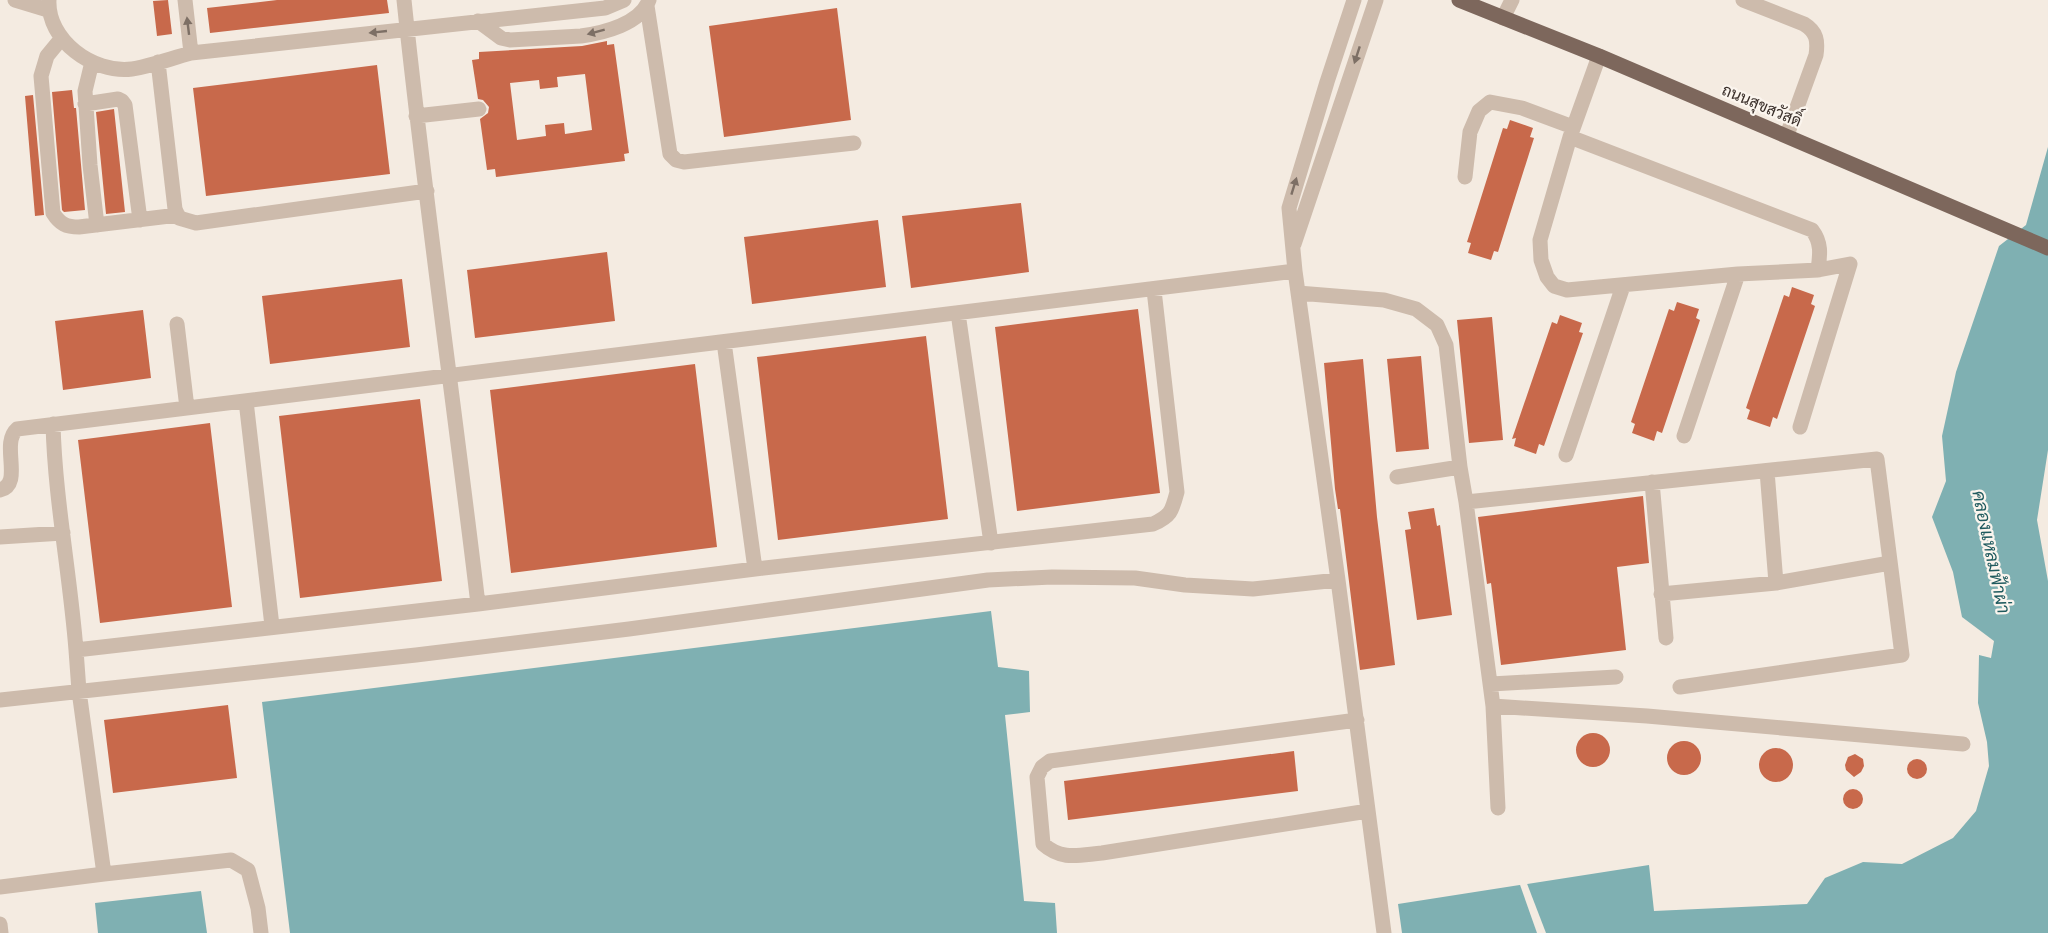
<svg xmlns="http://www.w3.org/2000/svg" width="2048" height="933" viewBox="0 0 2048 933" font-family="Poppins,Sarabun,sans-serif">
<rect width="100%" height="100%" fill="#f4ebe1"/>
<path fill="#7fb0b2" d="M2048,147v303l-11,70 11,61v352h-646l-4,-29 251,-39 5,46 153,-7 18,-26 38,-16 39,2 51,-26 23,-27 13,-45 -2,-24 -9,-39 1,-48 12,3 3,-17 -32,-24 -9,-45 -21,-55 14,-36 -4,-45 14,-64 43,-126 27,-21z
M991,611l7,56 31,4 1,41 -25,3 19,186 31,2 2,30h-767l-28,-231z
M201,891l6,42h-109l-3,-30z"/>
<path fill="#f4ebe1" d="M1526,881l20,52h-9l-18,-51z"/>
<path fill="#c8694b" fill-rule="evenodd" d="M168,0l4,34 -15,2 -4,-35z
M277,0h110l2,13 -179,20 -3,-25z
M837,8l14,112 -127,17 -15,-111z
M607,41v4l7,-1 15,109 -5,1 1,7 -129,16 -1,-8 -8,1 -7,-51 8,-6 1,-6 -6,-7 -5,-1 -6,-39 7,-1v-7l103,-6zM585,74l7,56 -27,4 -1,-11 -19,2 1,11 -29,4 -7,-57 29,-3 1,9 18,-2 -1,-10z
M377,65l13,109 -184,22 -13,-108z
M72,90l2,18h2l9,102 -21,2 -2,-2 -10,-118z
M33,95l11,120 -9,1 -10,-120z
M114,109l11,103 -19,2 -10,-102z
M1510,120l23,8 -3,9 4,1 -36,114 -4,-1 -3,9 -23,-7 3,-10 -4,-1 36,-114 4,1z
M1021,203l8,69 -118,16 -9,-72z
M878,220l8,67 -134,17 -8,-67z
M607,252l8,69 -140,17 -8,-68z
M402,279l8,68 -140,17 -8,-68z
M1792,287l22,8 -3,9 4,2 -38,113 -4,-2 -3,10 -23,-8 3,-9 -4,-2 38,-113 5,2z
M1677,302l22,7 -3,9 4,2 -38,113 -5,-2 -3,10 -22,-8 3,-9 -4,-2 38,-113 5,2z
M1138,309l22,184 -143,18 -22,-184z
M143,310l8,68 -88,12 -8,-69z
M1560,315l22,8 -3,9 4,1 -39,113 -5,-2 -3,10 -22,-8 2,-8 -4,1 40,-117 5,2z
M1492,317l11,123 -34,3 -12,-123z
M926,336l22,183 -170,21 -21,-183z
M1421,356l8,93 -33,3 -9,-93z
M1363,359l14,158 18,148 -35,5 -20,-161h-2l-3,-20 -11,-126z
M695,364l22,183 -206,26 -21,-183z
M420,399l22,182 -142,17 -21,-182z
M210,423l22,184 -132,16 -22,-183z
M1643,496l6,67 -32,4 9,83 -125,15 -10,-82 -4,1 -9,-67z
M1434,508l3,18 3,-1 12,90 -35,5 -12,-90 6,-1 -3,-17z
M228,705l9,73 -124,15 -9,-73z
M1576 750a17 17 0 1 1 34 0a17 17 0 1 1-34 0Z
M1667 758a17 17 0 1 1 34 0a17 17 0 1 1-34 0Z
M1759 765a17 17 0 1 1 34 0a17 17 0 1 1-34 0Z
M1294,751l4,40 -230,29 -4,-39z
M1855,754l8,5 1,7 -3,6 -7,5 -8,-7 -1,-5 3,-8z
M1907 769a10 10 0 1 1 20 0a10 10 0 1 1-20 0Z
M1843 799a10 10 0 1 1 20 0a10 10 0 1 1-20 0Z"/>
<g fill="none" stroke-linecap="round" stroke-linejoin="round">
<path stroke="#cdbbac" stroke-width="15" d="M15,0l33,10
M49,0c-2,40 44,74 83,69 20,-3 40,-11 59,-16l414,-45 19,-8
M185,0l6,53
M404,0c21,202 50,403 74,604
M1743,0l61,24c13,8 14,17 12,31l-29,80
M647,6l23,148 6,6 8,2 170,-19
M1503,18l9,-18
M478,21l23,17 9,2 71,-4c22,-3 60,-12 68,-36
M61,39l-14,17 -6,20 12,137c7,11 13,14 26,14l99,-12
M1599,56l-29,81 -30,103 1,20 6,17 7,9 13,4 171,-16 80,-4 32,-6 -50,163
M92,62l-7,29 5,74 7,60
M158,62l17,147 4,9 17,5 231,-32
M85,104l33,-5 4,2 3,4 15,115
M416,116l63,-7
M1570,137l242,93c10,13 8,25 6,40
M1465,177l5,-45 9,-21 11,-9 32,6 51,19
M1294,244l82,-244
M1295,271l43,309 46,353
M1298,293l86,7 32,9 21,16 9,20 14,122 6,35 27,204 5,102
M958,313l33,230
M177,324l10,84
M724,342l31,227
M246,401l26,225
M53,424c2,75 17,150 23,226l402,-46 277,-35 398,-45c18,-8 19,-13 24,-32l-23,-202
M1684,436l54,-162
M1566,455l57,-169
M1767,471l9,112
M1397,477l63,-10
M1652,482l14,156
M0,490c24,-6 0,-46 17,-61l1278,-158 -6,-63 38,-126 27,-82
M1466,502l411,-43 25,196 -222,32
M0,537l63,-4
M1661,594l115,-11 114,-20
M76,650l3,41 25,183 127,-14 17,10 10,38 3,25
M1491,684l125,-7
M0,700l416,-45 213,-26 359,-49 64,-3 83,1 50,7 68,4 85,-9
M1493,706l154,10 316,28
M1357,720l-307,41 -8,6 -5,10 6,67c19,17 36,11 59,9l266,-42
M0,887l104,-13
M0,924l1,9"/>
<path stroke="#7d675c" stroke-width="15" d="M1459,0l140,56 449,192"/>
</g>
<defs><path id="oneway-solid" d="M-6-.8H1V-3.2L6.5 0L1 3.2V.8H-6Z" transform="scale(1.5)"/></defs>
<g fill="#7d6f65">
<use href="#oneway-solid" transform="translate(188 26) rotate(-97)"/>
<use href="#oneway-solid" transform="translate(378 32) rotate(174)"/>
<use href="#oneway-solid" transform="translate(596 32) rotate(165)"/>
<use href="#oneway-solid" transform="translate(1357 55) rotate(108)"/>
<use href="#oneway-solid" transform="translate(1294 186) rotate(-73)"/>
</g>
<g text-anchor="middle" stroke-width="4.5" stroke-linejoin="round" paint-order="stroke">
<g font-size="16" fill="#3b302b" stroke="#fbf5ee">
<text transform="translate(1762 105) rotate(23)" y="6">ถนนสุขสวัสดิ์</text>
</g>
<g font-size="18" font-style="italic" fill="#1f5a5e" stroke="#fbf5ee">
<text transform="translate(1991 552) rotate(78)" y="6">คลองแหลมฟ้าผ่า</text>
</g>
</g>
</svg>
